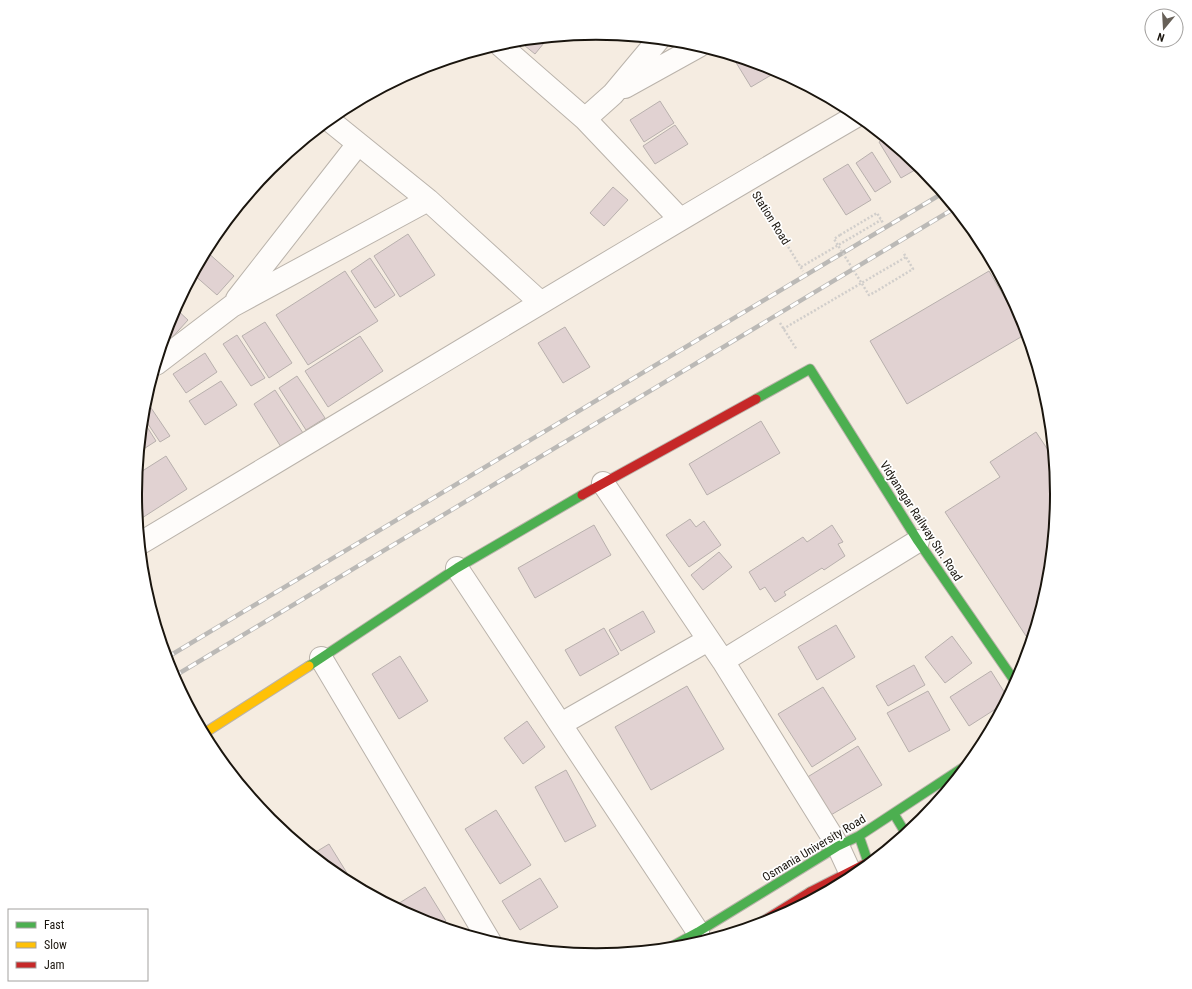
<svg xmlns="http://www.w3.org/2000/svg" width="1192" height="989" viewBox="0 0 1192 989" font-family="'Roboto Condensed',sans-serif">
<rect width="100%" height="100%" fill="#f5ece1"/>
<path fill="#e1d2d2" stroke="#b8b0ad" d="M548,38l-13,16 -16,-13z
M732,56l41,12 5,3 -27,16z
M660,101l14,22 -30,19 -14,-22z
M675,125l13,19 -33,20 -12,-18z
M885,138l21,17 9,15 -14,8 -22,-36z
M872,152l19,30 -16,10 -19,-29z
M848,164l23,36 -25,15 -23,-36z
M613,187l15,13 -24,26 -14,-13z
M408,234l27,41 -35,22 -26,-41z
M206,251l28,25 -17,19 -24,-21z
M370,258l25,37 -20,13 -24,-37z
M345,271l33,50 -70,44 -32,-50z
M989,271l37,63 -119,70 -37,-63z
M175,308l13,12 -29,32 11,-34z
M265,322l27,41 -23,15 -27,-42z
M565,327l25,40 -27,16 -25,-40z
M237,335l28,43 -14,8 -28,-42z
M360,336l23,35 -55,36 -23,-36z
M205,353l12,19 -31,21 -13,-19z
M297,376l28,42 -19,12 -27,-42z
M221,381l16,24 -32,20 -16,-24z
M275,390l28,43 -22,14 -27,-43z
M145,399l25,37 -10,6 -18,-27z
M142,419l14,22 -17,11z
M761,421l19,32 -73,42 -18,-31z
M1036,432l18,27 3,36 -8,90 -14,45 -9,6 -81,-124 55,-35 -10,-15z
M166,456l21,33 -45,29 -6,-9 -1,-15 1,-19z
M690,519l6,8 8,-6 17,24 -32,22 -23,-32z
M594,525l17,30 -76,43 -17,-30z
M832,525l11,17 -5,2 7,12 -21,14 -2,-2 -38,24 2,3 -11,7 -10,-15 -5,3 -11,-18 54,-35 4,5z
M719,552l13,15 -29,23 -12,-15z
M643,611l12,21 -34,19 -12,-21z
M836,625l19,32 -38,23 -19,-33z
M604,628l15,26 -39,22 -15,-26z
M952,636l20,27 -27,20 -20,-26z
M400,656l28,45 -29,18 -27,-45z
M914,665l11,20 -37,21 -12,-20z
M991,671l17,27 -3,5 -36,23 -19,-29z
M687,686l37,63 -73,41 -36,-63z
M823,687l33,52 -44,28 -34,-53z
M928,691l22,39 -41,22 -22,-39z
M527,721l18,26 -22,17 -19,-26z
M858,746l24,39 -58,34 -23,-38z
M566,770l30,56 -31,16 -30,-55z
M496,810l35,55 -31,19 -35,-55z
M329,844l26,42 -16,-8 -28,-23z
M540,878l18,29 -38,23 -18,-29z
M425,887l21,34 -8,5 -19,-5 -26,-14z"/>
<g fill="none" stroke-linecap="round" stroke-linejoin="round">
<g stroke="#bab3ab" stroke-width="24">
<path id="street" d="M499,44l86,75 95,100
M625,87l74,-41
M585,119l28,-25 46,-55
M329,120l99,80 112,102
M237,299l121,-155
M156,364l76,-58 196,-106
M603,483l120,178 115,185 12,26
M139,544c240,-143 478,-289 719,-429
M457,568l241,364
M321,658l169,284
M723,661l195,-120
M561,724l147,-84"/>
</g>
<g stroke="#bab3ab" stroke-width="11">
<path id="fast" d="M756,399l54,-30 108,172 98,142
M309,666l148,-98 125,-73
M894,814l12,20
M869,865l-10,-29 111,-73
M810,892l10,4
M667,949l31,-17 140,-86 21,-10"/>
</g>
<g stroke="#bab3ab" stroke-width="11">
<path id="slow" d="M203,734l106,-68"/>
</g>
<g stroke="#bab3ab" stroke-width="11">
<path id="jam" d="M582,495l174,-96
M755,926l55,-34 59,-30 17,-11"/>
</g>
<path stroke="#d1cecb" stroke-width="2.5" stroke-dasharray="2 2" stroke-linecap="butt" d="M759,199l44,72
M840,235l37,-22 6,10
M801,267l80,-47
M875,292l38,-23 -10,-17
M780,323l17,27
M783,329l123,-72"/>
<use href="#street" stroke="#fefcfa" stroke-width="22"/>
<use href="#fast" stroke="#4caf50" stroke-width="9"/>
<use href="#slow" stroke="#ffc107" stroke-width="9"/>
<use href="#jam" stroke="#c62828" stroke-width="9"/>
<g stroke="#bbb9b6" stroke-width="4.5">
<path id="rail" d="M166,658l777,-465
M173,677l782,-469"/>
</g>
<use href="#rail" stroke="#fff" stroke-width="3" stroke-dasharray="9" stroke-linecap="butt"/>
<path stroke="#d1cecb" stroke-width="2.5" stroke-dasharray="2 2" stroke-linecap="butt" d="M840,235l-6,4 35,56 6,-3"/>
</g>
<g text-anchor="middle" stroke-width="3.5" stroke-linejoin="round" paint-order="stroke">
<g font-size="12" fill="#1a150e" stroke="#fff">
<text transform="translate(771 218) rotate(58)" y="4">Station Road</text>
<text transform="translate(921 521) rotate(57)" y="4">Vidyanagar Railway Stn. Road</text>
<text transform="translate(814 848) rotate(-31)" y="4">Osmania University Road</text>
</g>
</g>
<path d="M0 0H1192V989H0ZM142 494a454 454 0 1 1 908 0a454 454 0 1 1-908 0Z" fill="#fff" fill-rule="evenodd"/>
<path fill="none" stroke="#1a150e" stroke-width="2" d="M142 494a454 454 0 1 1 908 0a454 454 0 1 1-908 0Z"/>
<rect x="8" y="909" width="140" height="72" fill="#ffffff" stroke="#a3a19f"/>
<rect x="16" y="922" width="20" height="6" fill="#4caf50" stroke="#a3a19f"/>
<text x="44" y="929" font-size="12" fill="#1a150e">Fast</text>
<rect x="16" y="942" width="20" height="6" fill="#ffc107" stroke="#a3a19f"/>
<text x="44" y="949" font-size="12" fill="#1a150e">Slow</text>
<rect x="16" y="962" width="20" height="6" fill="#c62828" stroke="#a3a19f"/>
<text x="44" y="969" font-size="12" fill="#1a150e">Jam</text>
<g transform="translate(1164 28) rotate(198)"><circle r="19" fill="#ffffff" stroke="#a3a19f"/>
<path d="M0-3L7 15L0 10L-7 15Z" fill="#676058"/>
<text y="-6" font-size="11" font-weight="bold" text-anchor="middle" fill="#1a150e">N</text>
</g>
</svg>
